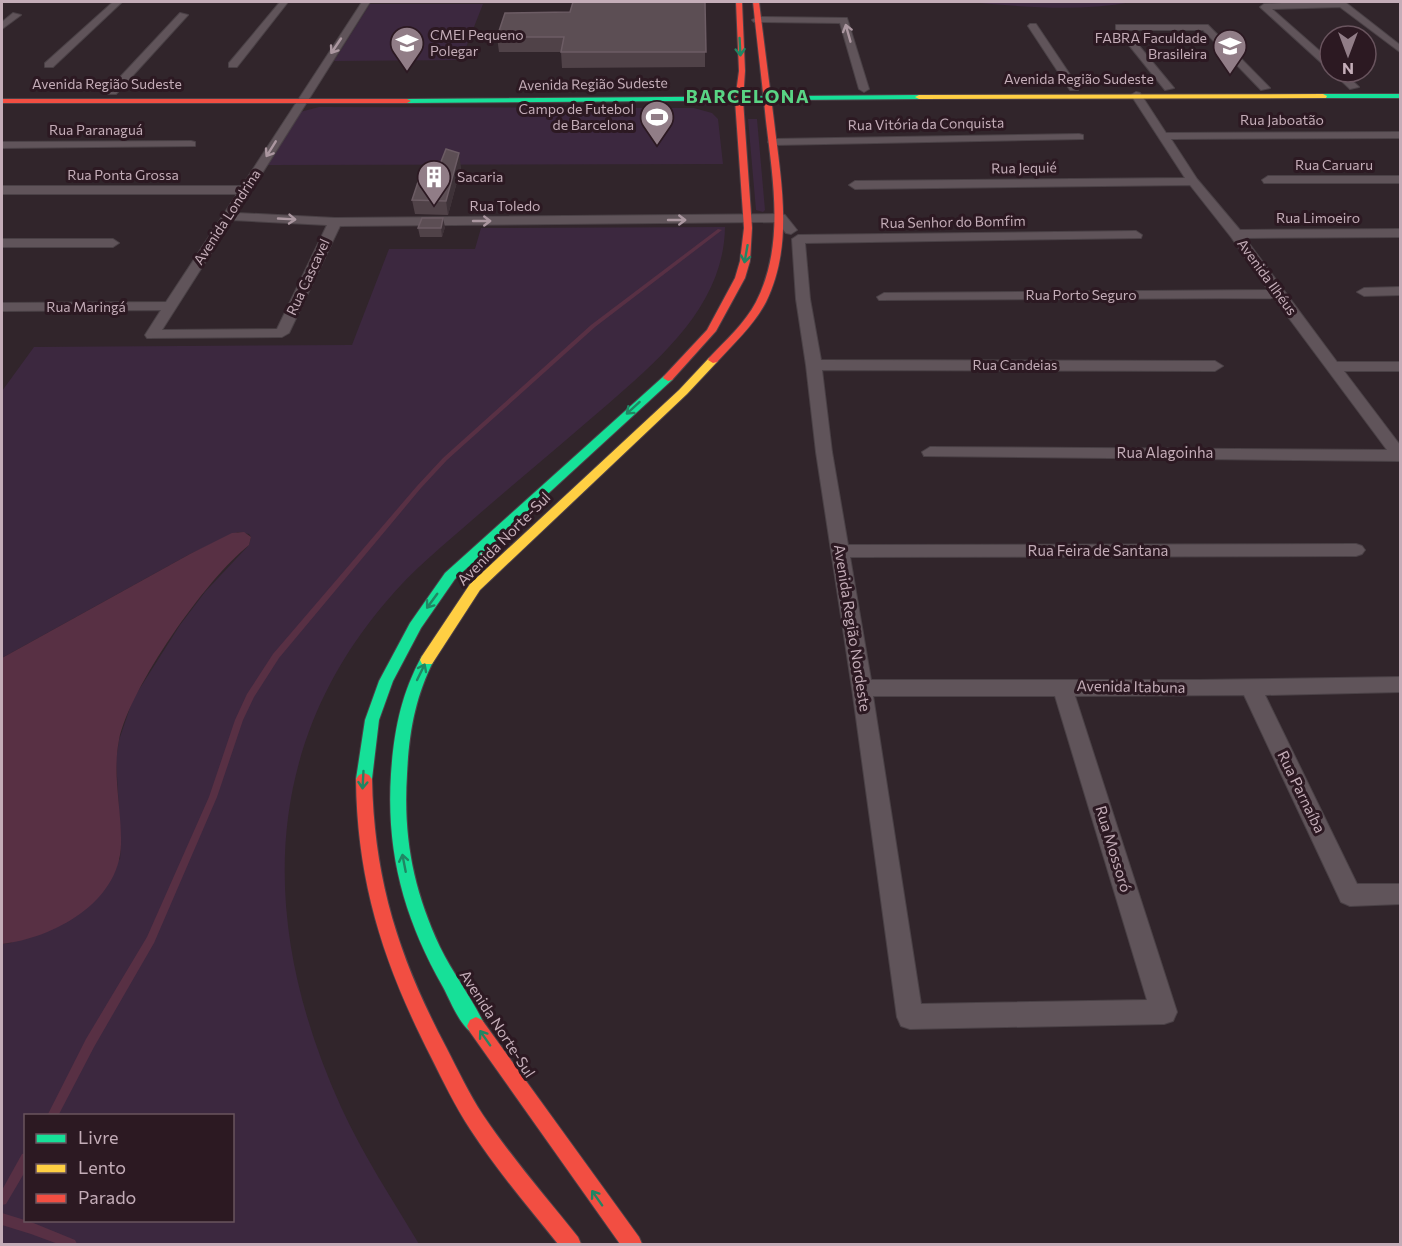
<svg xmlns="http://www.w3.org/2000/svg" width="1402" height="1246" viewBox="0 0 1402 1246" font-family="Commissioner,sans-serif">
<rect width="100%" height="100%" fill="#31252b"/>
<path fill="#3c283f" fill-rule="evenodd" d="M970,2h162c-54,10 -108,5 -162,0z
M370,4h113l-22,56 -127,1z
M319,107l375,1 18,5 6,6 5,45 -459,1 36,-53z
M748,119h9l8,91 -2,2 -7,-2z
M725,227c-1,77 -63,130 -117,177 -43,37 -87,74 -130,111 -32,28 -66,55 -93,88 -128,151 -123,330 -44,504 22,48 51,92 78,137h-417v-300l9,-1 109,-84 1,-15 -5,-84 3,-20 14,-41 47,-74 25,-33 44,-47 2,-8 -2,-3 -11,-2 -48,22 -188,104v-267l32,-44 318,-2 37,-96h86l6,-21zM26,1116h206v104h-206z"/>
<path fill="#583044" d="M244,532l7,5 -2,8c-43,34 -119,142 -130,195 -7,35 3,70 2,105 -2,58 -68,93 -119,99v-286l188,-104 42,-21z"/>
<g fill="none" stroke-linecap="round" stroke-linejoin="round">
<path fill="#583044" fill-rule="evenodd" d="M718,229l4,1 -127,97 -148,133 -26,28 -142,170 -25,39 -11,23 -26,77 -63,146 -60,104 -36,69h-11l39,-77 61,-102 62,-140 26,-77 12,-26 26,-40 144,-168 26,-28 148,-133z
M26,1153v17l-20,34 -4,1v-15l20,-36z
M2,1213l29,9 44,18 2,4h-19l-27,-10 -29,-9z"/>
<g stroke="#4a4146" stroke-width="2">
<path id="street" d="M113,2h9l-69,65h-8v-4z
M280,2h8l-51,65h-8v-4z
M362,2h8l-133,211 98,5 446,-4 4,1 12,15 -6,4 -5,-1 -9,-11 -437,4 -51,107 -7,4 -135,1 -2,-3 16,-25 -159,1v-8l164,-1 71,-108h-235v-8h240zM232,220l95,5 -50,104 -115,1z
M1298,2h47l55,43v7l-60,-45 -68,2 58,51v8l-4,-1 -66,-60 4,-3z
M13,13l8,2 -19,14v-7z
M180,13l8,2 -72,79h-8v-4z
M757,17l90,1 22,71 -5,3 -5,-3 -19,-66 -86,-1 -2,-2z
M1030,24h6l43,64 -1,2h-8l-42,-64z
M1116,25h92l62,63 -9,2 -58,-60h-77l48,58 -9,2 -49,-61z
M1332,72h11l16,15 -9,2z
M1136,92l4,1 26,40 234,-1v6l-229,1 26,40 43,51 160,-1v8l-155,1 92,124h63v9h-56l56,74v16l-476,-5 -2,-4 8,-5 457,3 -113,-152 -395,2 -2,-3 7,-4 384,-3 -37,-53 -41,-52 -335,4 -6,-4 6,-4 330,-3 -54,-83z
M1079,134l4,1v4l-309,6 -6,-3 6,-3z
M191,141l4,1v4l-193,2v-6z
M1268,176h132v7h-136l-2,-3z
M1136,231l6,4 -1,3 -336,5 5,56 11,61 394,1 8,5 -8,5 -393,-1 10,82 16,93 508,-1 6,2 3,4 -3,4 -6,2 -506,1 21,123h327l202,-3v15l-135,3 92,189h43v20l-50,2 -9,-4 -97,-207 -169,1 102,316 -4,9 -9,3 -254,5 -9,-3 -4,-9 -45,-329 -36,-236 -10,-87 -10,-66 -4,-60 6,-4zM873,696h182l92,304 -226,4z
M2,239h111l6,4 -6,4h-111z
M1400,287v8l-36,1 -7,-4 7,-4z"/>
</g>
<g stroke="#4e4248" stroke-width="2">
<path id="fast" d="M1323,94h77v4h-80l-1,-2z
M919,95h3v4l-515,4 -4,-2 4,-2z
M668,375l5,3 -1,2 -217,199 -34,49 -28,53 -14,39 -7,59 -3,4 -5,2 -5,-2 -3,-4 9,-59 14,-39 31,-58 35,-50 219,-197z
M427,655l5,1 2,4c-19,37 -25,73 -27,114 -4,63 6,115 33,173 13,27 33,52 45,79l-3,6 -6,3c-15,-6 -25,-33 -33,-48 -39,-69 -57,-134 -52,-213 3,-43 10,-80 31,-118z"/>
</g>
<g stroke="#4e4248" stroke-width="2">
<path id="slow" d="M1323,94l4,2 -1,2 -407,1 -4,-2 4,-2z
M713,357l5,3 -1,2 -30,32 -207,196 -48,74h-10l-2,-4 2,-4 48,-72 209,-194 30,-32z"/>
</g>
<g stroke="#4e4248" stroke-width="2">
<path id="jam" d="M736,2h6l3,69 -2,29 9,128 -2,33 -5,17 -29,53 -44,49 -4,1 -5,-3 1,-2 43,-46 28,-52 5,-17 4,-33 -9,-128 4,-29z
M753,2h6c5,40 10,79 15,119 7,60 20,124 -8,181 -12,23 -32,41 -49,60l-4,1 -5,-3 1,-2c17,-18 36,-35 47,-56 29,-57 17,-121 10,-181 -4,-40 -9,-79 -13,-119z
M2,99h405l4,2 -4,2h-405z
M364,773l5,2 3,4c2,101 27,179 74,268 12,23 23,47 37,68 29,43 63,82 95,122l3,7h-23c-30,-37 -62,-75 -88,-115 -15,-23 -27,-48 -39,-72 -47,-92 -74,-174 -75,-278l3,-4z
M476,1017l6,3 157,217 3,7h-22l-150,-212 -3,-6 3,-6z"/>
</g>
<use href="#street" fill="#60545a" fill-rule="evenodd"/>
<use href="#fast" fill="#16e098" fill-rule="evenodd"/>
<use href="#slow" fill="#ffcf43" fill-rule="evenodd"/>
<use href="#jam" fill="#f24e42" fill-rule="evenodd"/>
</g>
<path fill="#504248" d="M705,2v65l-143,1 -1,-16h-62l-2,-15 73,-25z
M461,167l-13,48 -33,-1 -3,-14z
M445,227l-3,10h-22l-2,-9z"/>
<path fill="#3e3238" d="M459,153l2,14 -13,48 -2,-14z
M443,218l2,9 -3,10 -1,-9z"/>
<path fill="#5c4e54" stroke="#6c5c64" stroke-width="1.5" d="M573,2h132l1,50h-145l3,-15h-67l8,-24 65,-1z
M446,149l13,4 -13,48 -34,-1 6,-18h15z
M422,218h21l-2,10h-23z"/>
<defs><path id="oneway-shaft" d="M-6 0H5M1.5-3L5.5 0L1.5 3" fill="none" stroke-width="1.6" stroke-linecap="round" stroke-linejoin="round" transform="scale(1.5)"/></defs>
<g stroke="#ab97a0">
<use href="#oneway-shaft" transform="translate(848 33) rotate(-106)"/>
<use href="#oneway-shaft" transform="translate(336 46) rotate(124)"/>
<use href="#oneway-shaft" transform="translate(271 149) rotate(122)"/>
<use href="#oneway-shaft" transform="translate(287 219) rotate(3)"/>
<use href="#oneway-shaft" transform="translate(677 220)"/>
<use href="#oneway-shaft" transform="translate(482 221)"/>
</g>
<g stroke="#208663">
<use href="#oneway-shaft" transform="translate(740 47) rotate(87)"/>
<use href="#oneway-shaft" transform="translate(746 254) rotate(100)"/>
<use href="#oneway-shaft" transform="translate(633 408) rotate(138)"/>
<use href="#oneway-shaft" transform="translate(432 601) rotate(126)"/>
<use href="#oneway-shaft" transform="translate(421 672) rotate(-64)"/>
<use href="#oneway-shaft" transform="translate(363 780) rotate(93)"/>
<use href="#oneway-shaft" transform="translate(404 863) rotate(-101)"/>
<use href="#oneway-shaft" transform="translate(485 1038) rotate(-125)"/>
<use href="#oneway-shaft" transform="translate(597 1198) rotate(-125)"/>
</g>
<defs>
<g id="school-pin" transform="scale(1.725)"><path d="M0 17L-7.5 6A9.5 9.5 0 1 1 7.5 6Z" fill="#917d87" stroke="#2c1922"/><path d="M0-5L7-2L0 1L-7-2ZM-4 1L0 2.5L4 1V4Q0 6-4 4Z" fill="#fff"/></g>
<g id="university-pin" transform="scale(1.725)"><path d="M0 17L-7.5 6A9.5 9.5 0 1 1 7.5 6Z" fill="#917d87" stroke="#2c1922"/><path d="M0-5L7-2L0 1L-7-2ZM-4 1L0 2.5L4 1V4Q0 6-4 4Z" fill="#fff"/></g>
<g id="stadium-pin" transform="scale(1.725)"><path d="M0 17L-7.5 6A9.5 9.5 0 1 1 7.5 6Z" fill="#917d87" stroke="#2c1922"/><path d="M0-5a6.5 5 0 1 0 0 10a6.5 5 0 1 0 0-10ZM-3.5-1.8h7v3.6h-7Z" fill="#fff"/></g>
<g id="building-pin" transform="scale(1.725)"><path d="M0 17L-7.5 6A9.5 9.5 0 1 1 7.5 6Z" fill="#917d87" stroke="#2c1922"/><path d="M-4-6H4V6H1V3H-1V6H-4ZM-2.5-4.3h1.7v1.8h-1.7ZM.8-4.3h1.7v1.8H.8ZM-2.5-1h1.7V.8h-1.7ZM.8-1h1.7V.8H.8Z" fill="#fff"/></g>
</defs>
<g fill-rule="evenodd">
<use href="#school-pin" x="407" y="43"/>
<use href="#university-pin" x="1230" y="46"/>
<use href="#stadium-pin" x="657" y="117"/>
<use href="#building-pin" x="434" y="177"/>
</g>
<g text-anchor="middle" stroke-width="6" stroke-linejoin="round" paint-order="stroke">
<g font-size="14" fill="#c4adb8" stroke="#2c1922" text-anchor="start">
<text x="430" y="40">CMEI Pequeno<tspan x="430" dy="16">Polegar</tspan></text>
<text x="1207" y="43" text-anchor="end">FABRA Faculdade<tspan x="1207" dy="16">Brasileira</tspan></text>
<text x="634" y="114" text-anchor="end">Campo de Futebol<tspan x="634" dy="16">de Barcelona</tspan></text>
<text x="457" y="182">Sacaria</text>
</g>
<g font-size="14" fill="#c4adb8" stroke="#2c1922">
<text x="1079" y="84">Avenida Região Sudeste</text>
<text x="107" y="89">Avenida Região Sudeste</text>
<text transform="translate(593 84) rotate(-1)" y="5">Avenida Região Sudeste</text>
<text x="1282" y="125">Rua Jaboatão</text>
<text transform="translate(926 124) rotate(-1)" y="5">Rua Vitória da Conquista</text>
<text x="96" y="135">Rua Paranaguá</text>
<text x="1334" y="170">Rua Caruaru</text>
<text transform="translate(1024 168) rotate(-1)" y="5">Rua Jequié</text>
<text x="123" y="180">Rua Ponta Grossa</text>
<text x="505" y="211">Rua Toledo</text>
<text transform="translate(227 217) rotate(-57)" y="5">Avenida Londrina</text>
<text x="1318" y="223">Rua Limoeiro</text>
<text transform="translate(953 222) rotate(-1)" y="5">Rua Senhor do Bomfim</text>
<text transform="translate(308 277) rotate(-65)" y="5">Rua Cascavel</text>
<text transform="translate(1267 277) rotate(54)" y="5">Avenida Ilhéus</text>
<text x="1081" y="300">Rua Porto Seguro</text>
<text x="86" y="312">Rua Maringá</text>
<text x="1015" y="370">Rua Candeias</text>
</g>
<g font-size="15" fill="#c4adb8" stroke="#2c1922">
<text x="1165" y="458">Rua Alagoinha</text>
<text transform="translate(504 539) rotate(-45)" y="5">Avenida Norte-Sul</text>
<text x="1098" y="556">Rua Feira de Santana</text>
<text transform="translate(852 628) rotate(81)" y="5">Avenida Região Nordeste</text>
<text transform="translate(1131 687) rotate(1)" y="5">Avenida Itabuna</text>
<text transform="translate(1301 792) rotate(64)" y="5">Rua Parnaíba</text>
<text transform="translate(1113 849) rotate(73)" y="5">Rua Mossoró</text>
<text transform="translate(497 1024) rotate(57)" y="5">Avenida Norte-Sul</text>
</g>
<g font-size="18" font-weight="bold" letter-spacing="1.5" fill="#59d484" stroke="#2c1922">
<text x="748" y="103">BARCELONA</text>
</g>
</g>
<rect width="1402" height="1246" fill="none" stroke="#c4adb8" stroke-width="6"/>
<rect x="24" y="1114" width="210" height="108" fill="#2c1922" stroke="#69545e" stroke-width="1.5"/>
<rect x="36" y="1134" width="30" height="9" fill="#16e098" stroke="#69545e" stroke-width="1.5"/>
<text x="78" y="1144" font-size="18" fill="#c4adb8">Livre</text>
<rect x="36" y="1164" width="30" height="9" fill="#ffcf43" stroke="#69545e" stroke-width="1.5"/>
<text x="78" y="1174" font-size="18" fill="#c4adb8">Lento</text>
<rect x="36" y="1194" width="30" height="9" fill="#f24e42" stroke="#69545e" stroke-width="1.5"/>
<text x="78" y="1204" font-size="18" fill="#c4adb8">Parado</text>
<g transform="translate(1348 54) rotate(180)"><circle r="28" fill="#2c1922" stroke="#69545e" stroke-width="1.5"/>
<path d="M0-4.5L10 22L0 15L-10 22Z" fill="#917d87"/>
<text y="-9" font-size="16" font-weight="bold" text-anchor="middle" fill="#c4adb8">N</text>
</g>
</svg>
